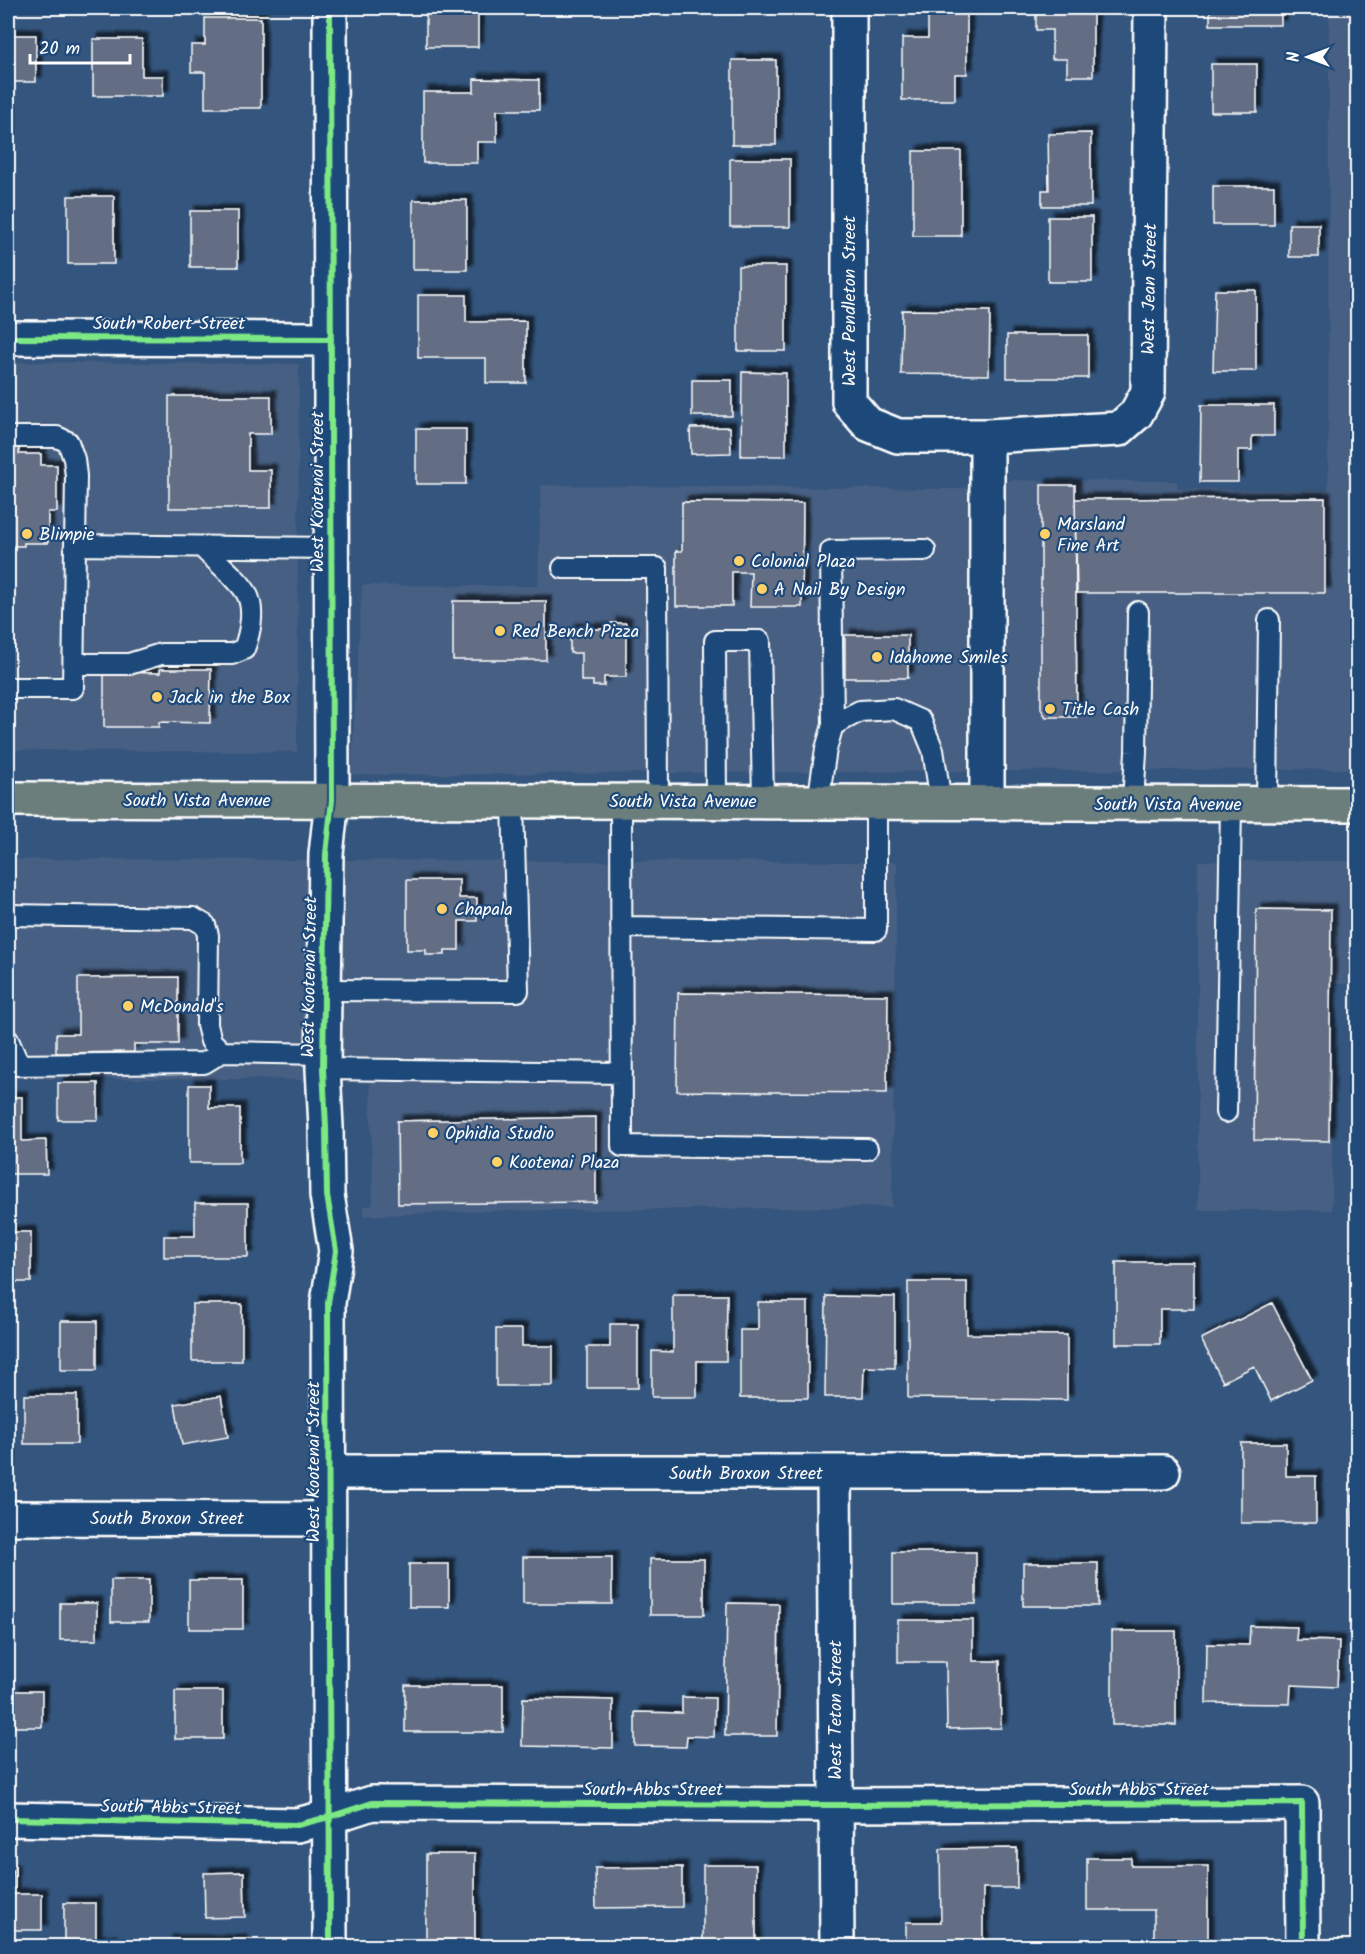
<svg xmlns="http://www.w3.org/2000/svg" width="1365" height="1954" viewBox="0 0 1365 1954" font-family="Kalam,sans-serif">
<defs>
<filter id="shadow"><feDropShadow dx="5.5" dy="-5.5" stdDeviation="1.5" flood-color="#0009"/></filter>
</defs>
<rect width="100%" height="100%" fill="#34557d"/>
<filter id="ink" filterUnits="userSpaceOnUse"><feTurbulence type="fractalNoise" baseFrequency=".0167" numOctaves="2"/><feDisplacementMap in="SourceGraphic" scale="12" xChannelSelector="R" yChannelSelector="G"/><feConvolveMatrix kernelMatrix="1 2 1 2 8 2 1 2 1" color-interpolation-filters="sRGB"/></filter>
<g filter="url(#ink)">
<path fill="#465f82" d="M1329,8h28v761l-1006,6 11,-190 176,1 3,-101 415,4 56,-9 165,1v8l151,1z
M8,362l291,2 -2,388 -289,-2z
M8,859l889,3 -5,345 -412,4 -116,5v-10l9,-1 -3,-122 -104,-4h-258z
M1198,861h159v123h-25v226h-134z"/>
<path fill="#646e84" stroke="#fff" stroke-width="1.5" filter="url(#shadow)" d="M426,8h52v39h-52z
M928,8h39v66h-12v26h-53v-62h26z
M1036,8h57v68h-26v-17h-15v-29h-16z
M1210,8h71v17h-71z
M205,18h56v90h-56v-36h-14v-27h14z
M8,35h28v47h-28z
M93,39h49v37h21v20h-70z
M732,60h44v85h-44z
M1211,64h46v48h-46z
M474,79l65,1v30h-42v32h-20v21h-54v-71h51z
M1091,133v73h-49v-16h7l-1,-56z
M913,151h48v85h-48z
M730,159h60v68h-60z
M1213,186h61v39h-61z
M68,196h46v68h-46z
M413,200h54v70h-54z
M190,211h48v56h-48z
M1048,217h44v65h-44z
M1289,224h30v33h-30z
M738,266h48v85h-48z
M1215,290h41v81h-43z
M418,295h48v27l60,-1v62h-40v-25h-68z
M902,310l88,1 -1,64 -88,-1z
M1007,335h81v43h-81z
M742,372l44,1v83h-45z
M692,380h40v36h-40z
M169,396h102v38h-23v36h23v38h-102z
M1201,405h73v31h-22v14h-14v32h-38z
M730,427l1,26 -40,1 -1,-26z
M416,429h50v55h-50z
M8,444h11v10h22v11h16v47h-9v31h-24v3h-16z
M1041,485h34l2,232h-31l-5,-8z
M1325,498v95h-248l-2,-94z
M682,502l121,1 -1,104h-52l1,-35h-19v34h-56v-55h6z
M453,601h93v59h-93z
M611,623h15v54h-22v9h-11v-5h-12v-28h-11v-24h41z
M845,635h63v43h-63z
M160,669h51l-1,54 -51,-1v5h-55v-55l56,1z
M407,880h52v18h18v23h-18v29h-14v5h-19v-5h-19z
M1256,909l75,1 -2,231 -75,-1z
M178,977v67h-44v8l-78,1v-19h22v-56z
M678,993l210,2 -1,98 -210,-2z
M58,1083h40v37h-40z
M189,1085h20v23h31v55h-51z
M8,1097h14v44l24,-1 1,34h-39z
M596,1117v85l-198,2 -1,-83z
M195,1203h53v54h-84v-21h31z
M8,1232h23v50h-23z
M1116,1262h78v47h-34v35h-44z
M908,1282h59v52l100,1v65l-159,-2z
M673,1295h54l-1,66h-29v36h-45v-46l21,1z
M826,1296l69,1v71l-31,-1 -1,30h-38z
M758,1302h50v96h-68v-68h18z
M1272,1303l40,77 -41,21 -17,-35 -31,16 -22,-43z
M192,1304h50v57h-50z
M61,1321h36v49h-36z
M610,1324h28v64h-51v-41h23z
M496,1329h26v17h31v40h-57z
M24,1395h53v49h-53z
M221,1396l7,41 -46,8 -7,-41z
M1241,1443h45v33h30v47h-75z
M1351,1489h7v37h-6z
M893,1552h83v52h-83z
M523,1557h89v47h-89z
M650,1559h54v56h-54z
M1023,1563h75v43h-75z
M409,1564h40v43h-40z
M111,1580h38v42h-38z
M189,1580h54v49h-54z
M60,1603h37v37h-37z
M727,1603l52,1 -2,132h-52z
M898,1620h75v41h27l1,67 -54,1 -1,-67h-48z
M1250,1626l47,1 -1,13 43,1 -2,46 -46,-2 -1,19 -84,-1 1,-59 42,1z
M1112,1631h64v94h-64z
M405,1685h98v47h-98z
M14,1691h28v36h-28z
M175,1691h48v48h-48z
M682,1697l33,1 -1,39 -27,-1 -1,11 -51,-1v-34l47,1z
M523,1698l90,2v48l-91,-2z
M1017,1848v40h-34v58h-77v-24h35l-1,-73z
M426,1854h49v92h-49z
M1087,1858h44v8h77v80h-54v-36h-67z
M703,1865h53v81h-53z
M682,1867v40l-86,1 -1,-40z
M8,1870h5v24h29v36h-34z
M244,1872l1,45 -40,1 -1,-45z
M64,1903h32v38h15v5h-47z
M167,1941h75v5h-75z"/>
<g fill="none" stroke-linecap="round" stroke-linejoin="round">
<g stroke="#fff" stroke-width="24">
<path id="lane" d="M8,437h49l11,5 6,17 2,17 -3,212h-65
M76,545l256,3
M563,568h94l1,233
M74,664h55l32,-10h71l12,-5c6,-16 11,-39 3,-55 -7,-14 -34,-35 -45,-47
M833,725l-2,-174 94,-1
M621,801l1,345 245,3
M716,801l-1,-160h45l3,160
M818,802l8,-53 7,-24 27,-14 34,-2 27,12 12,29 8,52
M1133,803l3,-51 2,-140
M1267,804l2,-184
M8,915l185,3 12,7 3,10 -1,90 4,16 11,11 101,2
M621,927l255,3v-128
M325,990l193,1 -5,-190
M8,1040l11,25
M8,1065l196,-2 18,-11
M323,1069l299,4
M1226,1112l5,-308"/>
</g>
<g stroke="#fff" stroke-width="38">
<path id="street" d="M849,8v394l19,22 30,12h89v366
M8,338l323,1
M987,436l132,-7 17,-15 12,-22 3,-384
M328,1472h835
M834,1473l3,473
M8,1518l319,1
M8,1819l289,6 32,-8 43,-14 464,2 466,-2 1,143"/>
</g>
<g stroke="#fff" stroke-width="38">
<path id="secondary" d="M330,1946l-2,-643 8,-52 -9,-56 -1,-68 -3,-58 3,-215 6,-54 -2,-792"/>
</g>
<g stroke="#fff" stroke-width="38">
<path id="primary" d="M8,799l1350,5"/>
</g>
<use href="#lane" stroke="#1f4a7a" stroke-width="20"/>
<use href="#street" stroke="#1f4a7a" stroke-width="33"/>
<use href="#secondary" stroke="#1f4a7a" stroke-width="33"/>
<use href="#primary" stroke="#6c7e7c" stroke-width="33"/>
<g stroke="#1f4a7a" stroke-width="10">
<path id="cycleway" d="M8,338l323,1
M8,1819l289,6 32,-8 43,-14 464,2 466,-2 1,143
M330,1946l-2,-643 8,-52 -9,-56 -1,-68 -3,-58 3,-215 6,-54 -2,-792"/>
</g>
<use href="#cycleway" stroke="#7ce984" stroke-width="6"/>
</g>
</g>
<g fill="#ffd166" stroke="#1f4a7a" stroke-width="2">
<circle cx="27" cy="534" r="6"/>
<circle cx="1045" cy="534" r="6"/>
<circle cx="739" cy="561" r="6"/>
<circle cx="762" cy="589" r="6"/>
<circle cx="500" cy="631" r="6"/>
<circle cx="877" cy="657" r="6"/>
<circle cx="157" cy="697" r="6"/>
<circle cx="1050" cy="709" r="6"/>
<circle cx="442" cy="909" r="6"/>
<circle cx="128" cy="1006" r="6"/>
<circle cx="433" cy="1133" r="6"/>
<circle cx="497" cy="1162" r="6"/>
</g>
<g text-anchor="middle" stroke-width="4.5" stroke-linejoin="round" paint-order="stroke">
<g font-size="18" fill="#fff" stroke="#1f4a7a">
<text transform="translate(1149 289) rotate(-89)" y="6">West Jean Street</text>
<text transform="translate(849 301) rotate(-90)" y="6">West Pendleton Street</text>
<text x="169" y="329">South Robert Street</text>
<text transform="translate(317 492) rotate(-90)" y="6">West Kootenai Street</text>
<text x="197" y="806">South Vista Avenue</text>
<text x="683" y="807">South Vista Avenue</text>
<text x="1168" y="810">South Vista Avenue</text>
<text transform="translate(309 977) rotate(-89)" y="6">West Kootenai Street</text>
<text transform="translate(313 1462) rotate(-90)" y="6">West Kootenai Street</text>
<text x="746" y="1479">South Broxon Street</text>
<text x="167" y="1524">South Broxon Street</text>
<text transform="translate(835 1710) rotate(-90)" y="6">West Teton Street</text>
<text x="653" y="1795">South Abbs Street</text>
<text x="1139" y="1795">South Abbs Street</text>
<text transform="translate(171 1807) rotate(1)" y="6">South Abbs Street</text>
</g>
<g font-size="18" fill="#fff" stroke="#1f4a7a" text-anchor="start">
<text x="1057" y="530">Marsland<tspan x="1057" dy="21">Fine Art</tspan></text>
<text x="39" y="540">Blimpie</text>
<text x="751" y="567">Colonial Plaza</text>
<text x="774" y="595">A Nail By Design</text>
<text x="512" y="637">Red Bench Pizza</text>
<text x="889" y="663">Idahome Smiles</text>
<text x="169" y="703">Jack in the Box</text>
<text x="1062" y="715">Title Cash</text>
<text x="454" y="915">Chapala</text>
<text x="140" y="1012">McDonald's</text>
<text x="445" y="1139">Ophidia Studio</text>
<text x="509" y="1168">Kootenai Plaza</text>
</g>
</g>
<rect width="1365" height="1954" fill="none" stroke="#1f4a7a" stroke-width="30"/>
<rect x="15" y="15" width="1335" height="1924" fill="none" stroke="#fff" stroke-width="2" filter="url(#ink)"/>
<g transform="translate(1308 57) rotate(270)" stroke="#1f4a7a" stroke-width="4.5" paint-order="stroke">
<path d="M0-4.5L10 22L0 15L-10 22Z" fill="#ffffff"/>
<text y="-9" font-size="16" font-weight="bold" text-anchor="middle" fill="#ffffff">N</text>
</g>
<path d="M30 54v9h100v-9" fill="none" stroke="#ffffff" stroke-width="3"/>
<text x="39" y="54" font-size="18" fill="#ffffff" stroke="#1f4a7a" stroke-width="4.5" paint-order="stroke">20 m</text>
</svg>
